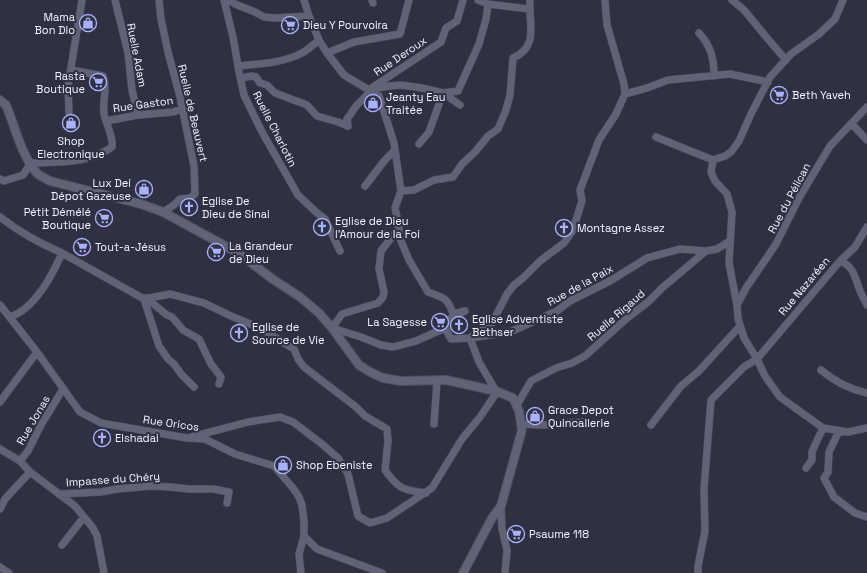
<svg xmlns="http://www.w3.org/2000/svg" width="867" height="573" viewBox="0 0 867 573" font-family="'Space Grotesk',sans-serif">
<rect width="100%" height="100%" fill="#2f3142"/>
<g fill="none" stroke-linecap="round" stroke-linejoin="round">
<g stroke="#4c4e5c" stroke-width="8">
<path id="minor" d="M115,0l13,53 4,37 6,25
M159,0l2,19 7,33 12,45 14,69 1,28 -5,4 -10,1 -6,6 -11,7
M224,0l9,37 6,35 5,23 18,37 36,63 18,17 9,7 15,32
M229,0l6,4 20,8 9,5 11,1 34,-2
M304,0l5,16 10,24 8,13 17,22 35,21 15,47 7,48 -6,17 4,18v10l10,24 19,32c16,6 20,6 25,22l12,-3 -14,7 -5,4 -1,6
M372,0l1,3
M478,0l10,4 41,5
M732,0l12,10 23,28 19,22
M699,33c12,13 15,25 15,43
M327,53l27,-11 46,-8 9,-34
M238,66c21,-2 45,-3 64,-13 6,-3 12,-9 17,-13
M241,78l11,-2 4,1 4,6 7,2 8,8 32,12 10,11 21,6 10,4
M370,89l71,-47 5,-14 11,-7 6,-21
M372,89l18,-3 11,-1 21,3 21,5 17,12
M625,94l22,-6 21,-8 62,-6 38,8
M69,112l-1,-26 14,-86
M106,121l32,-6 35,-3 9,-3
M852,124l15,16
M348,126l-1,-7 10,-14 14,-14 -1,-2
M656,137l57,23 -2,12 4,9 12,13 5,18 -3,51 8,42 1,13 6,20 13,21 8,17 15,21 43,31 25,4 19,-4
M419,144l10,-12 14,-39 15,-2 21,-47 7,-25 2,-15
M713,160l12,-4 6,-4 8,-11 12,-27 19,-37 21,-23 28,-20 16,-15 8,-19
M0,179l4,2 19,-6 8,-12c27,-1 58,1 81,-16 2,-9 -6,-23 -8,-33 -2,-13 4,-26 -1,-38l-32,-6
M365,186l20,-26 10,-10
M401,191l13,-1 20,-10 19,-3 9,-13 13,-12 13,-16 10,-7 8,-19 4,-15 3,-37c27,-12 15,-35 17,-58
M0,217c18,14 41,27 62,36l82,46 26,-5 34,9 27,13 29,12 34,21 4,10 6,8 52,40 9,9 22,13 1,12 -3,29c14,20 19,20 41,23
M399,226l-1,3 -17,22 -2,18 5,23 -1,5 -5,6 -36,11 -10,14 29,9 20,8 12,2 23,-6 29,-13 6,11 19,-1 40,-6 47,-21 13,-10 40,-20 37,-23 33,-9 26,2
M840,261c14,5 15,17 20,30 2,5 5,9 7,14
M146,298l21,17 5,2 11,13 16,9 12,25 10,13 -2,7
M144,299l15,47 9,13 6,5 7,10 13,13
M0,305l37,47 43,60 21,11 86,15 18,1 30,15 39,12 19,22 6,9 3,8 2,16v15l-5,18 2,19
M737,305l9,-17 30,-44 23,-46 31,-52 37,-39
M10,317c24,-8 42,-41 52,-64
M821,370c14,12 28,19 46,23
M496,391l-17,-29 -9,-24 22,-15 15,-29 7,-9 9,-7 17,-17 24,-18 9,-13 9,-29 -2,-11 19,-50 17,-26 9,-20 -1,-10 -17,-59 -2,-25
M0,402l37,-50
M517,405l14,-24 25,-13 16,-5 13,-7 41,-37 22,-17 14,-14 44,-37 11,-2 13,-8
M434,424l3,-43
M521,424l21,1 44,-3
M651,425l30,-39 18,-15 41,-45
M839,431l-10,21 -1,20 -4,6 10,19 21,16 12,4
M191,437l57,-15 32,-5 13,5 29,22 16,14 10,16 10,42 12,7 17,-5 45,-30 30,-49 18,-22 17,-25
M0,449l20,12 10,11 45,34 18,22 4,8 7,37
M20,461l8,-10 13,-26 22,-36
M806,468l6,-8v-8l3,-7 8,-17
M59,494l42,-2 16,-3 34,-3 19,1 19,2h24l16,3 -2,11
M501,506l1,23 5,21 -2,23
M0,509l5,-10 25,-27
M304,536l13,13 65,24
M62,545l22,-28
M0,567l9,6
M698,573v-7l7,-35 -1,-42 7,-89 33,-33 13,-8 83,-98 15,-14 12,-20"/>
</g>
<g stroke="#4c4e5c" stroke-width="10">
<path id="tertiary" d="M0,100l6,5c8,19 17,56 33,70 3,2 8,4 11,6l91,23 22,8 75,41 36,27 26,17 19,16 13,15 27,37 11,7 13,6 18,3 45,-1 50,11 17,7 6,13 3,19 -21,76 -9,12 -29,55"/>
</g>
<use href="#minor" stroke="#606275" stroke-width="7"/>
<use href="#tertiary" stroke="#606275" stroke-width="8"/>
</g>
<defs>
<g id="shop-ring" transform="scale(0.9)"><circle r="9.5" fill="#2f3142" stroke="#a9b0fc" stroke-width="1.5"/><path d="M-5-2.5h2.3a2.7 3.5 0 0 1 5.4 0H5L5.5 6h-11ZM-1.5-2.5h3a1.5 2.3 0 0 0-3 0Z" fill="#a9b0fc"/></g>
<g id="supermarket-ring" transform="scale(0.9)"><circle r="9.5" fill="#2f3142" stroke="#a9b0fc" stroke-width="1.5"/><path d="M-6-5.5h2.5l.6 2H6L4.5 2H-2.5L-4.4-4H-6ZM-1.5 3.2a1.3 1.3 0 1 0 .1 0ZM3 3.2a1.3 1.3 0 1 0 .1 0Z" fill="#a9b0fc"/></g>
<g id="church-ring" transform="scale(0.9)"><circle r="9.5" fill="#2f3142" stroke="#a9b0fc" stroke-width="1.5"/><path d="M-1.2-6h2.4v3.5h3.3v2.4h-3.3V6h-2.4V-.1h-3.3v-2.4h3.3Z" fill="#a9b0fc"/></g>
</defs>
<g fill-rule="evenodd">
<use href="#shop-ring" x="88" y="23"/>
<use href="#supermarket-ring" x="290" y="25"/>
<use href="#supermarket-ring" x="98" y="82"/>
<use href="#supermarket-ring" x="779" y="95"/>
<use href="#shop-ring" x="373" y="103"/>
<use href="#shop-ring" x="71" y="123"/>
<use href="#shop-ring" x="144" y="189"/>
<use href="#church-ring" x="189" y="207"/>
<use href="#supermarket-ring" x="104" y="218"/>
<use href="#church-ring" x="322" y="227"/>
<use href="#church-ring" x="564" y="228"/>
<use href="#supermarket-ring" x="82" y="247"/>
<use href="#supermarket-ring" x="216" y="252"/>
<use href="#supermarket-ring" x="440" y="322"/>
<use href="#church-ring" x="459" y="325"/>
<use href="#church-ring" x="239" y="333"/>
<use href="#shop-ring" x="535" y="416"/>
<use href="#church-ring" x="102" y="438"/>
<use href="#shop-ring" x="283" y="465"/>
<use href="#supermarket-ring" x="516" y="534"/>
</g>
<g text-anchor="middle" stroke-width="4" stroke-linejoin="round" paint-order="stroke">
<g font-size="11" fill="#f2f4ff" stroke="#2f3142" text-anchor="start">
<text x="75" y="21" text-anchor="end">Mama<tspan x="75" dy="13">Bon Dlo</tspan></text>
<text x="303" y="29">Dieu Y Pourvoira</text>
<text x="85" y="80" text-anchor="end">Rasta<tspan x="85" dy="13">Boutique</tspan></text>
<text x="792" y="99">Beth Yaveh</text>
<text x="386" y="101">Jeanty Eau<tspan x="386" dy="13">Traitée</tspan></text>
<text x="71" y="145" text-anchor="middle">Shop<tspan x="71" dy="13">Electronique</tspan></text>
<text x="131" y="187" text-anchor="end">Lux Dei<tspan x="131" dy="13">Dépot Gazeuse</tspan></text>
<text x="202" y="205">Eglise De<tspan x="202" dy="13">Dieu de Sinai</tspan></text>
<text x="91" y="216" text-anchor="end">Pétit Démélé<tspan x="91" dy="13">Boutique</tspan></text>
<text x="335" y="225">Eglise de Dieu<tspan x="335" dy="13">l'Amour de la Foi</tspan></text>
<text x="577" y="232">Montagne Assez</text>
<text x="229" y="250">La Grandeur<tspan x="229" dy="13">de Dieu</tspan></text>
<text x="95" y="251">Tout-a-Jésus</text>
<text x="472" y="323">Eglise Adventiste<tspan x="472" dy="13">Bethser</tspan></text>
<text x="427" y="326" text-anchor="end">La Sagesse</text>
<text x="252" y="331">Eglise de<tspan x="252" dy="13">Source de Vie</tspan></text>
<text x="548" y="414">Grace Depot<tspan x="548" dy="13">Quincallerie</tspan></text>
<text x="115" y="442">Elshadai</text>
<text x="296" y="469">Shop Ebeniste</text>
<text x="529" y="538">Psaume 118</text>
</g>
<g font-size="11" fill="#f2f4ff" stroke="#2f3142">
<text transform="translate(137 55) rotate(79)" y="4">Ruelle Adam</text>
<text transform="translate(400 56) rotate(-34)" y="4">Rue Deroux</text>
<text transform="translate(143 104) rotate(-8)" y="4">Rue Gaston</text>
<text transform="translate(193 113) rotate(77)" y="4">Ruelle de Beauvert</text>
<text transform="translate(275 129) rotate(63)" y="4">Ruelle Charlotin</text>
<text transform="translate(789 198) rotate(-62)" y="4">Rue du Pélican</text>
<text transform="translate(580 285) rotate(-29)" y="4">Rue de la Paix</text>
<text transform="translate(804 286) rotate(-50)" y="4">Rue Nazaréen</text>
<text transform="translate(616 315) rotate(-41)" y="4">Ruelle Rigaud</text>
<text transform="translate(33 420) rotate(-60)" y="4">Rue Jonas</text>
<text transform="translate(171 423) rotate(8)" y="4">Rue Oricos</text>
<text transform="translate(113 479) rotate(-4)" y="4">Impasse du Chéry</text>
</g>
</g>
</svg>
